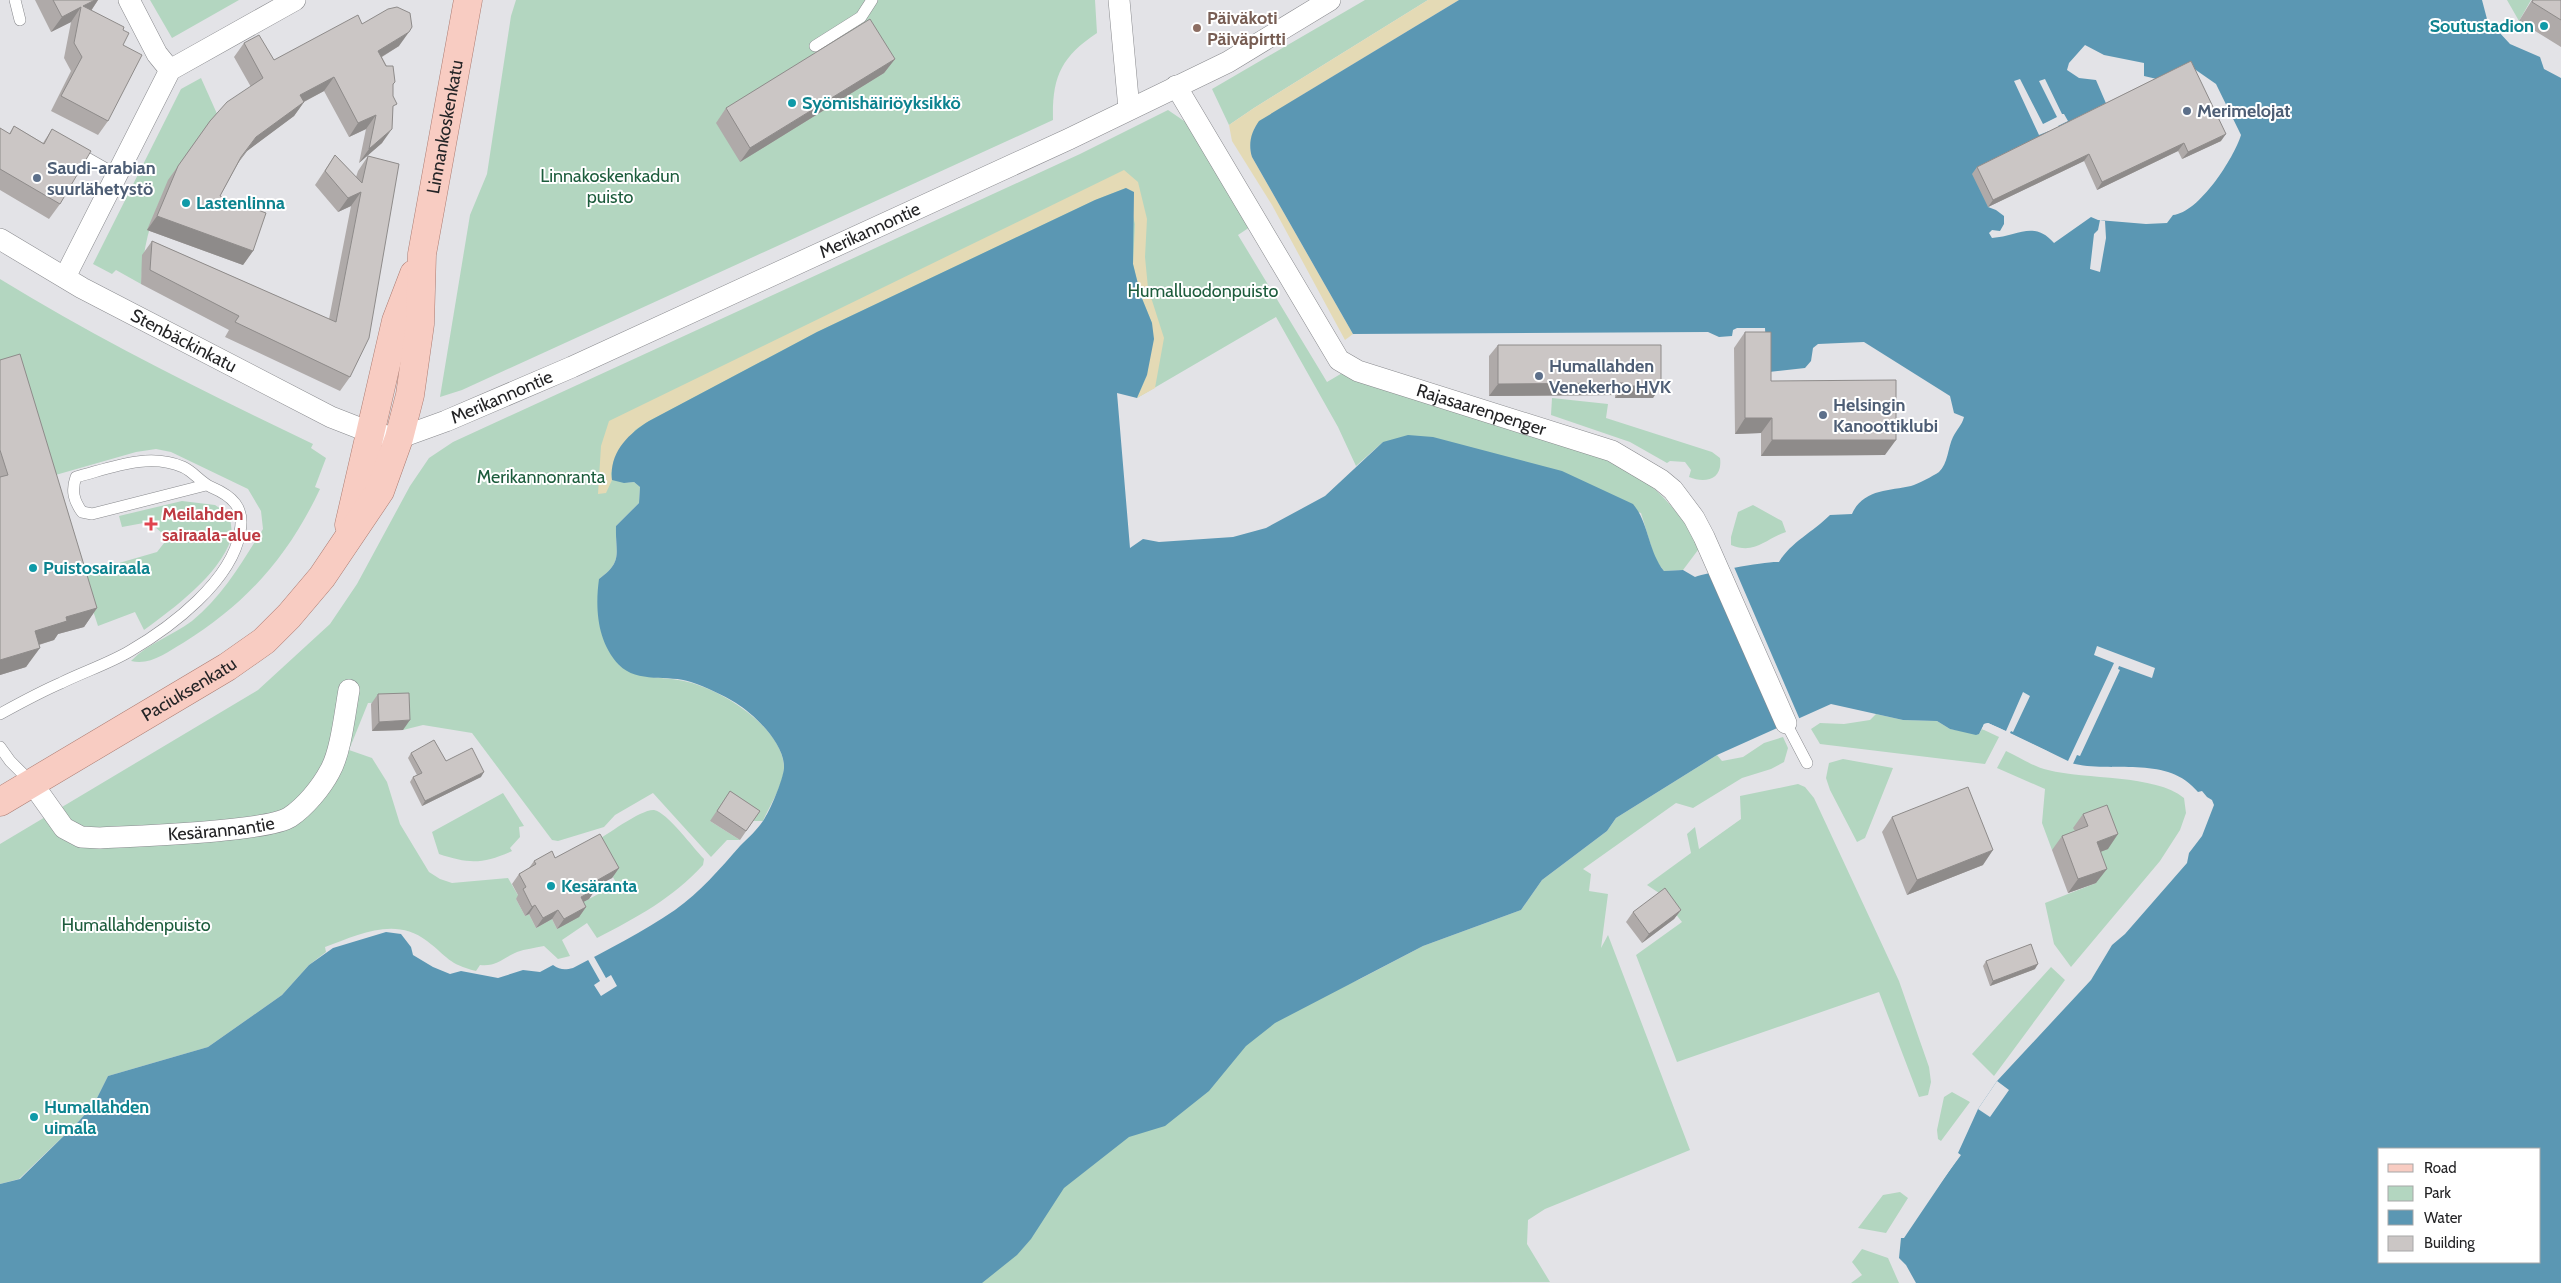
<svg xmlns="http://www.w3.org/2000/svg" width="2561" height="1283" viewBox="0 0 2561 1283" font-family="Cabin,sans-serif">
<rect width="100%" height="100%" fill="#e3e3e7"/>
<path fill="#b3d6c0" d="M150,0h89l-67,38z
M516,0h579l2,33c-36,24 -45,44 -44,87l-591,270 -22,7 30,-182 17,-41 24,-158z
M1365,0h63l-174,108 -25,17 -17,-36z
M2507,0h24l-12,21z
M201,78l17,38c-46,49 -74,100 -77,168l-25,-14 -4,4 -19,-10 88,-175z
M1168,110l19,13 63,104 -12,8 89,147 17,-10 267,89c47,24 60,42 90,85l-18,24 -19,1 -9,-12 -14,-46 -258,-71 -27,24 -18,-39 -62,-110 -139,81 10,-23 -523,108 10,-1 6,5 -1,16 -23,23c-1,27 8,35 -17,53l20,86c26,17 42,10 69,17 34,8 95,46 96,85 0,17 -14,38 -21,54h-53l30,19h-13l-16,17 -58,-64 -38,22 -11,12 -46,14 -6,-1 -80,-107 -49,-8 -20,5 -1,-28 -34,1 -19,47 23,8 15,24 13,42 29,48 11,7 12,4 56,-5 11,19 -3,2 9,17 4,-2 7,14 16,-9 5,10 17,-22 43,-23 -24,-41c14,-8 48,-34 61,-33 13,2 40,39 50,49l-1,6c-30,33 -67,53 -106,73l-10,-15 -25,17 8,16 -12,3 -14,-13c-9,2 -19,3 -27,6 -14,6 -21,15 -37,13l-4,6c-28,-7 -28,-14 -49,-30 -32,-25 -69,-6 -102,6l1,5 -17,13 -27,30 -74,52 -100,29 -14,28 -15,17 -60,58 -19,5v-340l258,-154 72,-66 27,-40 53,-98 19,-28 24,-16 627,-288z
M0,279c101,62 207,114 313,165l-2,4 15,10 -11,29 5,2c-32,68 -74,115 -137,154 -16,9 -33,23 -52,18 17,-18 41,-25 61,-40 31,-25 50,-59 71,-92l-2,-18 -13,-22 -77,-37 -15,-3 -20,3 -84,24 -52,-114z
M1552,398l56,6 -2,14 106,34 8,6c3,21 -14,26 -31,19l2,-7 -6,-8 -15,-1 -3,2 -37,-21 -79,-27z
M182,501l33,4 15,10c0,7 3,17 1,24 -11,35 -58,70 -87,91l-9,-18 -37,14 -17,-52 76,-22 11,-14 -19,-16 -27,5 -3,-11z
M1753,505l29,16 4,11c-21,7 -31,23 -55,13v-8l7,-25z
M1876,714l27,6 34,1 13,8 29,5 3,-5 17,8 -14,27 -165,-20 -9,-15 9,-6 24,1 26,-4z
M1783,737l5,11 -4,14 -13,7 -29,9 -49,30 -17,-5 -93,66 8,5 -2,17 19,3 -7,54 7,-13 82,215 -145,59 -17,11 -1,24 23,38 -573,1 97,-110 179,-148 107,-46 63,-33 98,-36 21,-30 65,-49 9,-13 101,-63 5,6 21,-4 21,-14z
M2006,751c13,6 28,16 42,19 38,10 107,4 136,28l2,15 -6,17 -20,31 -89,106 -17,-23 -9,-41 51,-20 -22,-55 4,13 -26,9 -10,-27 3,-34 -48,-21z
M1843,759l50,9 -28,70 -8,4 -27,-52 -4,-12 3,-15z
M1798,784l7,3 9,11 85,183 30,86 2,15 -3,13 -9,2 -40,-105 -202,70 -41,-107 46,-33 -23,-29 -12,-8 44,-32 -4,-19 8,-7 4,22 42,-30 -1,-23z
M503,793l21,33 -5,1 1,10 -10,11 2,3c-29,13 -43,13 -73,3l-7,-22z
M2051,967l14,13 -71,96 -22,-22z
M1952,1092l18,10 -29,39 -3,-2 -1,-9 7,-33z
M1900,1192l8,6 -22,35 -28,-5 25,-33z
M1862,1249l26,9 11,25h-48l11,-8 -10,-13z"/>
<path fill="#e4dab5" d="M1428,0h31l-160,97 -44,30c-4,11 -6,19 -3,30l101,177 -8,6 -73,-135 -40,-64 -3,-16 25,-17z
M1124,170l14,12 9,37 -2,38 3,31 16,50 -9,50 -18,10 10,-23 5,-52 -11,-27 -8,-32 2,-40 -9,-36 -31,12 -278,132 -168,89 -14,9 -24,43 1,7 -6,13 -8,1 3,-48 8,-25z"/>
<path fill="#5b97b3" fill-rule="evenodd" d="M1459,0h1023l5,19 23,25 30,13 4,12 17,9v1205h-645l-10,-18 -7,-7 2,-20h3l56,-83 -2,-2 20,-44 19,-28 94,-101 21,-35 13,-11 62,-71 2,-10 13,-17 12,-31 -2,-5 -5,-3 -5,-6 -4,1c-31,-37 -80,-19 -123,-28 -9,-2 -19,-8 -28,-13 -20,-9 -39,-19 -59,-28l-4,1 -5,10 -3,1 -26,-6 -13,-8 -34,-1 -72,-16 -114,51 -101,63 -9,13 -65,49 -21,30 -98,36 -148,77 -29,23 -37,45 -44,35 -36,11 -65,51 -33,51 -14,16 -35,28h-982v-99l20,-5 59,-58 15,-17 14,-28 100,-29 74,-52 27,-30 24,-17 53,-16 15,2 10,13 2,8 20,12 17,7 11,-3 37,7 25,-8 17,2 13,-7c7,5 12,5 20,3 34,-18 70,-36 102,-58 25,-18 45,-41 65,-64 8,-8 17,-16 23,-25 7,-10 20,-41 21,-53 1,-24 -29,-53 -48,-65 -13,-8 -30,-16 -45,-21 -23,-8 -53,2 -72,-17 -22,-23 -24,-57 -20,-86 25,-18 16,-26 17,-53l23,-23 1,-16 -6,-5 -10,1 -12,-3c-3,-27 16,-46 37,-59l168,-89 278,-132 31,-12 8,4 -1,72 8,32 11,27 2,16 -7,36 -10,23 -20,-5 13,155 13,-9 16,3 74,-5 33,-9 59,-32 58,-54 25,-7 25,2 129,34 71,33c16,19 15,47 31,67l19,-1 12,7c13,-5 71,-16 84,-15 12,-20 34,-30 51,-47l22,-1c11,-25 37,-23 59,-28 7,-2 22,-10 28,-14 9,-8 9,-25 14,-35 4,-8 9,-12 11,-20l-10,-4 -4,-17 -86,-54 -46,2 -5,4 -2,13 -6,7 -45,5 6,-26 -1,-19h-28l-4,2 -1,6 -13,1 -11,-5 -355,2 -101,-177c-4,-13 -1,-25 7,-36zM2085,45l19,10 40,8v13l17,4 32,-12 23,16 25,51c-7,23 -42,78 -68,80l-6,8 -21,1 -48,-4 -7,-3 -37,26c-20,-23 -36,-7 -62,-5l-3,-5 3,-3 8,1 4,-7v-8l-8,-6 -8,-3 120,-99 -12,-28 -17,-2 -12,-8 2,-7zM2380,1149h160v113h-160z"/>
<path fill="#e3e3e7" d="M2020,79l23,45 14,-7 -18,-36 6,-2 17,35h2l4,7 -10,5 3,7 -9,4 -3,-6 -10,4 -25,-54z
M2100,220l5,1 1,17 -6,34 -10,-3 4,-35 4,-4z
M1734,567l66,153 -20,9 -53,-160z
M2097,646l58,22 -3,10 -33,-12 -1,3 2,1 -40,86 -3,-1 -5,11 -84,-41 -4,5 -2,-1 2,-5 4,-1 18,8 17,-39 7,4 -17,36 -2,-1 -1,2 58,28 46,-98 -20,-8z
M593,955l13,23 5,-3 6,11 -16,10 -7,-11 6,-4 -13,-23z
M1997,1081l12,9 -19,27 -12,-8z
M1956,1152l5,3 -39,53 -2,-1 37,-51z"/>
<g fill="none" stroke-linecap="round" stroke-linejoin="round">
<g stroke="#898a8e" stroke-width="12">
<path id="lane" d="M15,0l5,20
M815,46l46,-29 11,-17
M73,150l44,25
M0,714c20,-11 40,-22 61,-31 22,-11 47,-19 69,-32 41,-24 102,-70 110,-119 5,-25 -8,-36 -29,-45 -11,-5 -17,-15 -28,-20 -35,-15 -72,1 -107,10 -5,14 -2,24 6,35l10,2 114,-29
M1786,723l21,40
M0,747l10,14 22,22"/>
</g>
<g stroke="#898a8e" stroke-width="22">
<g id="street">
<path d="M129,0l28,54 13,16"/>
<path d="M1119,0l10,109"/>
<path id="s1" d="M1176,86l163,274 19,11 254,80 49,29 12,10 21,28 10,19 82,186"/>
<path id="s2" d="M0,239l82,49 249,129 41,16 27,5 47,-17 126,-54 497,-228 159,-77 102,-62"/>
<path d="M65,277l105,-207 125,-70"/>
<path id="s3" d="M32,783l32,45 17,9 19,1c35,-2 167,-6 190,-21 15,-10 31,-29 40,-46 11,-19 15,-59 19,-81"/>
</g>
</g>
<g stroke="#ab7b71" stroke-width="29">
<g id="primary">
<path d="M349,525l47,-204 18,-47"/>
<path id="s4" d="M0,802l227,-135 37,-26 25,-25 33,-39 58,-86 19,-53 11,-43 10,-71 2,-70 46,-254"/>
</g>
</g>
<use href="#lane" stroke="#fff" stroke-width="11"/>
<use href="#street" stroke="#fff" stroke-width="21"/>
<use href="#primary" stroke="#f8ccc2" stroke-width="28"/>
</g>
<path fill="#afaaa9" d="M35,0h63l-7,11 32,19v15l-15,76 -10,14 -47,-24 20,-40 -7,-13 7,-36 -20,10z
M2532,0h29v47l-42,-26z
M362,24l37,22 -17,11 13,25 -2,3v24l-11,34 -23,20 7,-34 -17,8 -25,-46 -20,11 -10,14 -47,35 -7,9 -20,36 33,55 -10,14 -96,-35 21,-50 42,-59 41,-34 -17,-30 10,-14 30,17z
M895,59l-11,14 -144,89 -24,-39 10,-15z
M2191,61l30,80 -39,18 -4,-8 -81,39 -13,-29 -96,46 -16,-33 5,-7z
M14,126l29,17 9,-14 8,75 -11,15 -49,-29v-62l9,6z
M335,155l21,22 2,-6 10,-15 -18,221 -10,14 -115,-54 4,-7 -88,-46 1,-29 10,-14 177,78 22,-113 -13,6 -23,-27z
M1745,332l26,49 114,74 -124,1v-23l-26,1 -1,-86z
M1498,345h163l-8,53h-38v-3l-126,1v-40z
M0,360l97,248 -13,19 -26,7 -4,6 -15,5 -13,22 -26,8z
M378,694l25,36 -31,1 -1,-27z
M411,753l35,8 35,16 -59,29 -12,-24 3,-5 4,-2 -9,-17z
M730,791l30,20 -20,29 -30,-19z
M2083,814l25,35 -8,3 -4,31 -28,10 -16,-43 10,-14 13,-5 -2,-3z
M1892,817l91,48 -76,30 -25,-63z
M555,858l64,10 -7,10 -16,8 -7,13 -6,3 3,5 -7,10 -22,12 -5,-10 -16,9 -7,-14 -4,2 -9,-17 2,-4 -6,-11 7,-10 10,-6 5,-7z
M1681,910l-7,9 -32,24 -16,-21 7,-10z
M1986,961l49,8 -45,17 -7,-20z"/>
<path fill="#8e8b8a" d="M95,0h3l-8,12 -7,-6z
M81,7l-10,15 -20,10 11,-15z
M409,32l-10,14 -31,19 10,-14z
M895,59l-11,14 -144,89 10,-14z
M334,77l-10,14 -34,18 10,-14z
M304,102l-10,14 -47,35 -15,20 24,-34z
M376,115l-10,14 -17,8 9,-14z
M392,129l-10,14 -23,20 10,-14z
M2226,134l-5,7 -39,18 6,-7z
M2184,143l-6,8 -81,39 5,-8z
M2089,154l-5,7 -96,46 5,-7z
M361,192l-10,14 -13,6 10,-14z
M157,216l96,35 -10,14 -96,-35z
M1624,383l-9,12 -126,1 9,-12z
M1624,386h37l-8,12h-38z
M1745,418h27l-11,15 -26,1z
M1772,440h124l-11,15 -124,1z
M97,608l-13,19 -26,7 -4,6 -33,10 14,-19 31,-14z
M40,648l-14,19 -26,8v-15z
M410,720l-7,10 -31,1 7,-9z
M484,772l-3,5 -59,29 3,-5z
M2118,834l-10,15 -21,8 10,-15z
M1993,850l-10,15 -76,30 10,-15z
M619,868l-7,10 -23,12 7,-9z
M2107,869l-11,14 -28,10 10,-14z
M596,889l-7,10 -15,8 7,-10z
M535,905l-6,9 -4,2 7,-9z
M586,907l-7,10 -22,12 7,-10z
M558,910l-6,9 -16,9 7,-10z
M1681,910l-7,9 -32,24 7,-9z
M2038,964l-3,5 -45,17 3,-5z"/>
<path fill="#cbc6c5" stroke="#8e8b8a" d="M53,0h42l-12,6 41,21 -1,3 6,3 -6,12 19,10 -34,66 -47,-25 21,-39 -8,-14 7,-36 -19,10z
M2533,0h28v20l-29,-18z
M397,7l13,6 2,14 -3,5 -31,19 8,15h7l2,16 -2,2v12l4,8 -4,2 -1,23 -23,20 7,-34 -18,8 -24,-46 -34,18 4,7 -48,35 -15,20 -21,39 46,17 -13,38 -96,-35 21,-50 32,-45 17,-19 36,-24 -19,-35 15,-8 15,25 84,-45 4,9 26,-15z
M870,19l25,40 -145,89 -24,-40z
M2191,61l35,73 -38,18 -4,-9 -82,39 -13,-28 -96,46 -16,-33z
M14,126l30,18 8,-15 39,22 -31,53 -60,-35v-41l10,6z
M335,155l27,28 6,-27 31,8 -30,174 -19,39 -115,-55 4,-6 -89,-46 2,-29 184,81 25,-130 -13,6 -23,-27z
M1745,332h26v49l125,-1v60h-124v-22h-27z
M1498,345h163v41h-37v-3l-126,1z
M20,354l77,254 -31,9 1,4 -32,10 5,17 -40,12v-183l8,-2 -8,-25v-90z
M409,693l1,27 -31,2 -1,-28z
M434,740l12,21 26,-13 12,24 -59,29 -12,-24 9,-4 -11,-20z
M1968,787l25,63 -76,30 -25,-63z
M730,791l30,20 -14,20 -29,-20z
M2107,805l11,29 -21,8 10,27 -29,10 -16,-43 26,-10 -5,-12z
M600,834l19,34 -23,13v8l-15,8 5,10 -22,12 -6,-9 -15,8 -8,-13 -3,2 -9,-18 3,-2 -7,-13 17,-10 -2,-3 18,-10 3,7z
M1665,888l16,22 -32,24 -16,-22z
M2031,944l7,20 -45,17 -7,-20z"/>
<g fill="#0f9aa8" stroke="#fff" stroke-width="2">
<circle cx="2544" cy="26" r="5"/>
<circle cx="792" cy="103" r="5"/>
<circle cx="186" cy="203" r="5"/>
<circle cx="33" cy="568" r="5"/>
<circle cx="551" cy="886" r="5"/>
<circle cx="34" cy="1117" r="5"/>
</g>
<circle fill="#8d6e63" stroke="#fff" stroke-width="2" cx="1197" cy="28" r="5"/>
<g fill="#5c6f8a" stroke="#fff" stroke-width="2">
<circle cx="2187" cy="111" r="5"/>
<circle cx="37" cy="178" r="5"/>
<circle cx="1539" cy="376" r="5"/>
<circle cx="1823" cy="415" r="5"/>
</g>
<path fill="#e0444e" stroke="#fff" stroke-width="2" d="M148.5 516.5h5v5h5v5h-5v5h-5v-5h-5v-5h5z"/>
<g text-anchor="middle" stroke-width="4" stroke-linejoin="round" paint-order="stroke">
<g font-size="18" font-weight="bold" fill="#785e54" stroke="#fff" text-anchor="start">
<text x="1207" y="24">Päiväkoti<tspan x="1207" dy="21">Päiväpirtti</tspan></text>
</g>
<g font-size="18" font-weight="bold" fill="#0d838f" stroke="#fff" text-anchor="start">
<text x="2534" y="32" text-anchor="end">Soutustadion</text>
<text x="802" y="109">Syömishäiriöyksikkö</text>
<text x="196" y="209">Lastenlinna</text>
<text x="43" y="574">Puistosairaala</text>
<text x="561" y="892">Kesäranta</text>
<text x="44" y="1113">Humallahden<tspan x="44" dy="21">uimala</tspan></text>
</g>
<g font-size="18" font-weight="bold" fill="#4e5e75" stroke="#fff" text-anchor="start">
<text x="2197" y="117">Merimelojat</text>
<text x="47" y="174">Saudi-arabian<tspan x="47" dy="21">suurlähetystö</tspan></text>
<text x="1549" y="372">Humallahden<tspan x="1549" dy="21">Venekerho HVK</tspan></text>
<text x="1833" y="411">Helsingin<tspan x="1833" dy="21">Kanoottiklubi</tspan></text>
</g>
<g font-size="18" fill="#242426" stroke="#fff">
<text dy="6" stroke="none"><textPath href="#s4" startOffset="871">Linnankoskenkatu</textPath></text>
<text dy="6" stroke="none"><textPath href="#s2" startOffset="962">Merikannontie</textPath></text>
<text dy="6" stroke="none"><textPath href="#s2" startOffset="210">Stenbäckinkatu</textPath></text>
<text dy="6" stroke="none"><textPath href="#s2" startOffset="558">Merikannontie</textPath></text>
<text dy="6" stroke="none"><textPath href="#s1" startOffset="470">Rajasaarenpenger</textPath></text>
<text dy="6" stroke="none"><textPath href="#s4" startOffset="220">Paciuksenkatu</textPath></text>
<text dy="6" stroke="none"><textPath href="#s3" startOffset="215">Kesärannantie</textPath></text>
</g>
<g font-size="18" fill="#1c5c3c" stroke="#fff">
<text x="610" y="182">Linnakoskenkadun<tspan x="610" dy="21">puisto</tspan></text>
<text x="1203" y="297">Humalluodonpuisto</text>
<text x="541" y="483">Merikannonranta</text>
<text x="136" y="931">Humallahdenpuisto</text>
</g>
<g font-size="18" font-weight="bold" fill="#be3a42" stroke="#fff" text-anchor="start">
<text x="162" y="520">Meilahden<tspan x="162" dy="21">sairaala-alue</tspan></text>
</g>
</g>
<rect x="2378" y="1148" width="162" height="115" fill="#ffffff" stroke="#a7a7a8"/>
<rect x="2388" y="1164" width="25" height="8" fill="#f8ccc2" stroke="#a7a7a8"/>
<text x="2424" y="1173" font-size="15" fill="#242426">Road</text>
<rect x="2388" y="1186" width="25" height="15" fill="#b3d6c0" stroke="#a7a7a8"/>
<text x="2424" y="1198" font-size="15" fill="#242426">Park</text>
<rect x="2388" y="1210" width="25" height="15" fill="#5b97b3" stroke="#a7a7a8"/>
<text x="2424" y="1223" font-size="15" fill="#242426">Water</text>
<rect x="2388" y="1236" width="25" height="15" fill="#cbc6c5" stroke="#a7a7a8"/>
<text x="2424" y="1248" font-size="15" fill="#242426">Building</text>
</svg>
